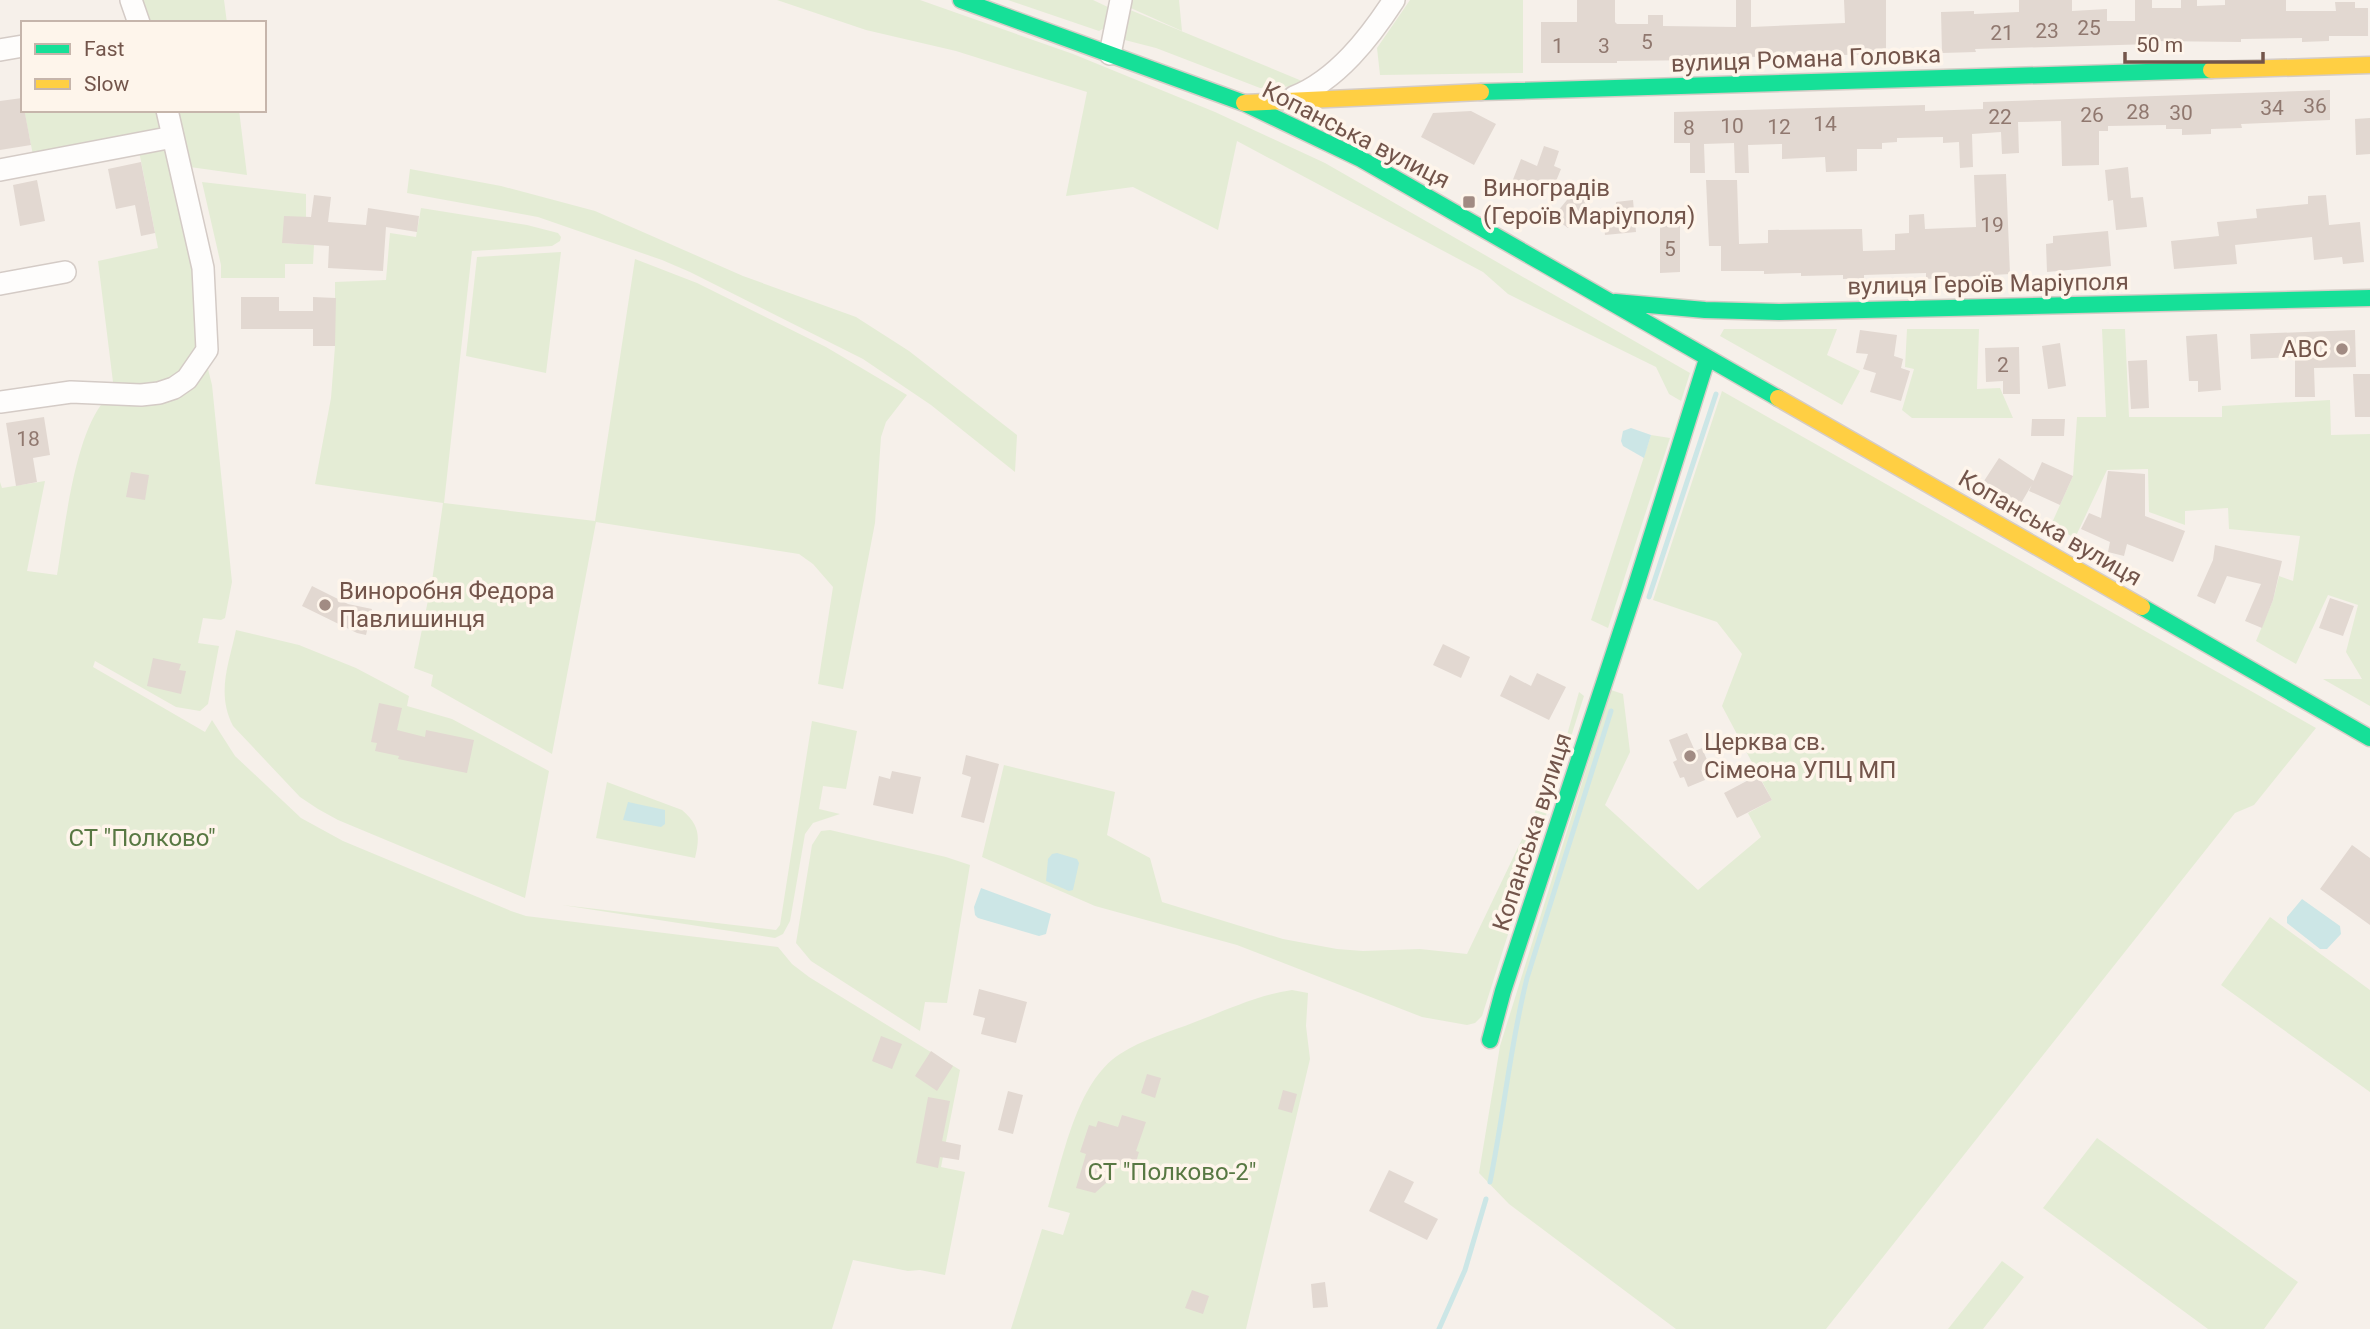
<svg xmlns="http://www.w3.org/2000/svg" width="2370" height="1329" viewBox="0 0 2370 1329" font-family="Roboto,sans-serif">
<rect width="100%" height="100%" fill="#f6f0ea"/>
<path fill="#e4ecd5" d="M139,0h85l3,23h-79z
M777,0h143l153,54 142,58 110,51 365,210 -9,28 -12,-7 -13,-27 -148,-73 -25,-22 -246,-131 -19,89 -85,-43 -67,9 21,-104 -131,-41 -90,-21z
M1008,0h85l17,8 -2,18 -9,5z
M1125,0h54l3,31 -58,-26z
M1410,0h113v73l-143,2 -3,-27z
M1123,7l179,74 -5,5 -37,2 -104,-40 -39,-10z
M24,110h135l5,20 -131,25z
M176,110h63l8,65 -57,-8z
M167,145l28,122 2,81 -17,24 -20,12 -15,1 -32,-3 -15,-121 60,-13 -19,-97z
M410,169l91,17 94,25 148,65 113,41 53,34 108,84 -2,37 -84,-67 -68,-46 -173,-87 -28,-12 -124,-43 -131,-24z
M202,182l104,12v23l-23,26 31,2 -1,19h-28v14h-64v-13z
M421,208l106,17 31,8 3,4 -1,4 -8,5 -80,5 -28,252 151,18 40,-262 62,24 129,64 81,48 -21,27 -5,15 -6,86 -32,166 -25,-5 15,-97 -20,-23 -14,-10 -203,-32 -44,232 -121,-68 2,-11 -19,-7 18,-87 11,-78 -128,-19 16,-86 4,-52v-64l51,-2 4,-47 26,4z
M561,252l-15,121 -80,-17 11,-99z
M1724,329h113l-10,26 33,16 -18,34 -122,-69z
M1907,329h72l-2,60 23,-1 13,30h-101l-10,-8 12,-41 -9,-2z
M2102,329h23l4,88h93v-11l108,-6 1,35 39,-1v272l-47,-27h39l-16,-27 12,-47 -30,-10 -32,69 -40,-23 17,-41 6,-24 14,5 7,-45 -71,-7 -1,-21 -43,3v14l-36,-13 -1,-43 -41,1 -32,68 -24,-13 22,-49 4,-59h29z
M208,369l4,16 20,197 -7,36 -4,2 -18,-2 -5,25 21,3 -11,58 -8,7 -24,-4 -81,-46 -2,6 112,65 7,-12 23,36 66,62 42,23 168,70 15,5 252,31 14,17 17,13 151,93 -19,97 24,5 -20,103 -25,-5 -12,1 -55,-11 -21,69h-832v-847l2,6 43,-7 -18,90 30,4c8,-47 17,-138 47,-174l86,-12z
M1722,391l594,337 -62,77 -19,8 -409,516h-150l-167,-125 -30,-31 21,-127 111,-356 12,4 7,58 -25,53 93,85 63,-53 -13,-24 24,-13 -50,-94 20,-52 -25,-32 -64,-22z
M1651,435l19,3 -62,190 -17,-8z
M236,630l63,15 57,23 53,28 -2,10 45,13 97,52 -24,127 -187,-78 -20,-11 -18,-12 -67,-71c-17,-33 -4,-62 3,-96z
M1579,692l5,4 -102,320 -7,7 -8,2 -45,-8 -185,-72 -142,-39 -113,-49 22,-92 111,27 -8,43 43,23 12,44 121,37 54,10 26,2 57,-2 47,5 77,-161 6,3z
M812,721l45,10 -11,58 -23,-3 -4,23 21,5 -27,9 -8,11 -15,87 -7,13 -8,4 -213,-33 214,25 4,-5z
M607,782l75,28c18,15 18,27 13,48l-99,-20z
M830,830l116,27 24,8 -23,138 -22,-1 -5,29 -109,-70 -15,-18 16,-98 9,-14z
M2270,917l100,73v102l-149,-107z
M1292,990l16,3 -2,33 4,33 -64,270h-235l31,-100 21,6 7,-22 -22,-6c15,-48 28,-125 72,-153 23,-15 50,-22 75,-32 32,-12 63,-27 97,-32z
M2097,1138l201,144 -34,47h-56l-165,-121z
M2002,1261l22,16 -41,52h-35z"/>
<path fill="#cce6e6" d="M1631,428l20,7 -7,23 -21,-12 -2,-5 2,-10z
M628,802l37,8v14l-4,3 -38,-7z
M1057,853l20,6 2,4 -6,27 -4,1 -23,-10 2,-22 4,-5z
M981,888l70,26 -5,20 -7,2 -61,-18 -3,-3 -1,-8z
M2302,899l38,27 1,8 -14,15h-7l-33,-26v-6z"/>
<g fill="none" stroke-linecap="round" stroke-linejoin="round">
<path stroke="#cce6e6" stroke-width="5" d="M1649,597l67,-203
M1490,1182c14,-68 20,-137 37,-204l84,-267
M1439,1329l26,-59 21,-71"/>
</g>
<path fill="#e2d8d1" d="M1577,0h38v22l2,2h31v-9h15v11l73,1v-27h15v27l94,-4 -1,-23h42v54l-179,4v2l-90,1v2h-76v-41h36z
M2019,0h53v11l35,-2v12h28v-21h17v8h29v-8h16v6l28,-1v-5h61v11h50l-1,-9h20v6h13v28h-39v5l-27,1v-4l-61,1v3l-89,-1 1,3 -178,5 1,3 -34,1 -1,-41 33,-1v3l45,-2z
M2330,90v30l-89,4 1,4 -31,1v5l-29,1v-6h-16v-4l-58,1v5h-9v34l-37,1 -1,-45 -43,1 1,31 -17,1 -1,-22 -29,2 1,33 -13,1 -1,-26 -16,1v-6l-46,1v4l-15,1v6h-25v22l-31,1 -1,-15 -43,2v-15l-34,1 1,28h-14l-1,-30 -30,1 1,29h-15v-30h-16v-31l251,-7v6l58,-2v-7z
M22,98l9,47 -31,5v-49z
M1471,111l25,13 -22,41 -53,-28 12,-24z
M2370,118v36l-14,1 -1,-36z
M1544,146l15,5 -5,15 7,3 -9,22 -16,-6 -3,6 -21,-9 9,-23 16,7z
M141,162l14,71 -14,3 -6,-31 -19,4 -8,-40z
M2128,167l3,31 12,-1 4,30 -31,3 -3,-30 -5,1 -3,-31z
M2006,174l4,100 -84,5v-6l-62,2v3l-21,1v-4l-42,1v-3l-37,1v-3h-43v-25h-12l-3,-66h31l2,64 29,-1v-13l94,-1 1,22 32,-1v-16l14,-1v-18l15,-1 1,15 51,-2 -2,-52z
M37,180l8,41 -25,5 -7,-41z
M1585,194l1,17 -6,1 -12,16 -15,-11 18,-22z
M314,195l17,2 -3,25 38,3 2,-17 51,8 -2,16 -31,-5 -3,44 -55,-3 1,-22 -47,-3 2,-27 27,1z
M2326,195l3,30 31,-3 4,40 -21,2 -1,-7 -28,3 -2,-23 -77,8 2,19 -63,5 -3,-28 48,-5 -2,-14 40,-4 -1,-9 52,-5v-8z
M1633,200l3,32 -31,3 -2,-19 14,-1 -1,-13z
M1660,225l20,1v46l-20,1z
M2108,231l3,35 -64,6 -1,-28 7,-1v-7z
M241,297h38v14h34v-14l23,1 -1,48h-22v-17h-72z
M1860,330l37,5 -3,21 9,3 -2,9 9,3 -9,30 -31,-9 6,-19 -13,-4 5,-15 -12,-1z
M2355,330l1,37 -42,1 1,29h-20v-40l-44,2 -1,-25z
M2217,334l4,56 -23,2v-11h-9l-3,-45z
M2060,343l6,43 -18,3 -6,-43z
M2019,347l1,47h-17v-13l-17,1 -1,-34z
M2147,360l2,48 -18,1 -3,-48z
M2353,374h17v43h-15z
M44,417l6,38 -17,3 4,24 -21,4 -10,-63z
M2032,419h33l-1,17h-33z
M1999,458l35,23 -14,24 -36,-24z
M2042,462l31,14 -13,29 -31,-14z
M2108,471l37,3v42l40,15 -12,31 -46,-18 -3,12 -16,-4 2,-10 -29,-13 8,-16 12,5z
M131,472l18,3 -4,25 -19,-3z
M2215,545l67,16 -9,39 -11,28 -17,-7 16,-37 -34,-8 -12,28 -18,-8 16,-36z
M312,586l36,18 24,5 -6,26 -9,-2 -55,-27z
M2330,598l24,8 -11,30 -24,-8z
M1443,644l27,13 -9,21 -28,-13z
M153,658l28,6 -2,6 7,1 -5,23 -34,-8z
M1537,673l29,14 -17,33 -49,-24 10,-21 21,11z
M379,703l23,5 -5,22 28,7 1,-7 48,10 -7,33 -69,-14 1,-3 -24,-5 2,-8 -6,-1z
M1687,733l8,18 7,-3 8,19 -9,3 4,10 -17,7 -4,-10 -4,1 -7,-16 4,-2 -8,-20z
M966,755l33,9 -15,59 -23,-6 10,-40 -9,-3z
M892,771l29,6 -8,37 -40,-9 6,-29 11,3z
M1758,775l14,25 -35,18 -13,-25z
M2352,845l18,13v67l-50,-36z
M979,989l48,13 -11,41 -35,-9 4,-16 -12,-3z
M881,1036l21,8 -10,25 -20,-8z
M931,1051l22,15 -16,25 -22,-15z
M1147,1074l14,4 -6,20 -14,-5z
M1283,1090l14,4 -5,19 -14,-4z
M1008,1091l15,4 -10,39 -15,-4z
M928,1097l22,4 -8,40 19,4 -2,15 -19,-3 -2,11 -22,-5z
M1122,1115l24,7 -10,29 3,1 -5,17 -22,-7 -6,21 -11,10 -19,-5 10,-34 -6,-2 9,-27 7,2 2,-6 20,6z
M1389,1170l25,12 -10,20 34,17 -11,21 -58,-29z
M1325,1282l3,25 -15,1 -2,-24z
M1192,1290l17,6 -6,18 -18,-6z"/>
<g fill="none" stroke-linecap="round" stroke-linejoin="round">
<g stroke="#d4cbc6" stroke-width="24">
<path id="street" d="M131,0l8,23
M0,50l23,-4
M1110,54l11,-54
M1294,97c43,-17 76,-60 100,-97
M0,170l173,-33
M0,284l65,-12
M0,402l71,-10 70,3 18,-2 15,-5 13,-9 20,-29 -4,-82 -36,-158"/>
</g>
<g stroke="#d5ccc6" stroke-width="19">
<path id="fast" d="M961,0l283,103 117,56 417,239
M1481,92l730,-22
M1615,302l90,8 74,2 591,-14
M2142,607l228,131
M1490,1040l13,-49 132,-402 72,-230"/>
</g>
<g stroke="#d5ccc6" stroke-width="19">
<path id="slow" d="M2211,70l159,-5
M1244,103l237,-11
M1778,398l364,209"/>
</g>
<use href="#street" stroke="#fefdfc" stroke-width="21"/>
<use href="#fast" stroke="#16e098" stroke-width="16"/>
<use href="#slow" stroke="#ffcf43" stroke-width="16"/>
</g>
<g fill="#a18b83" stroke="#fef5eb" stroke-width="2.5">
<rect x="1462" y="195" width="14" height="14" rx="3.5"/>
<circle cx="2342" cy="349" r="7"/>
<circle cx="325" cy="605" r="7"/>
<circle cx="1690" cy="756" r="7"/>
</g>
<g text-anchor="middle" stroke-width="7" stroke-linejoin="round" paint-order="stroke">
<g font-size="21" fill="#90786f">
<text x="2089" y="35">25</text>
<text x="2047" y="38">23</text>
<text x="2002" y="40">21</text>
<text x="1647" y="49">5</text>
<text x="1558" y="53">1</text>
<text x="1604" y="53">3</text>
<text x="2315" y="113">36</text>
<text x="2272" y="115">34</text>
<text x="2138" y="119">28</text>
<text x="2181" y="120">30</text>
<text x="2092" y="122">26</text>
<text x="2000" y="124">22</text>
<text x="1825" y="131">14</text>
<text x="1732" y="133">10</text>
<text x="1779" y="134">12</text>
<text x="1689" y="135">8</text>
<text x="1992" y="232">19</text>
<text x="1670" y="256">5</text>
<text x="2003" y="372">2</text>
<text x="28" y="446">18</text>
</g>
<g font-size="24" fill="#73554b" stroke="#fef5eb">
<text transform="translate(1806 59) rotate(-2)" y="8">вулиця Романа Головка</text>
<text transform="translate(1356 135) rotate(27)" y="8">Копанська вулиця</text>
<text transform="translate(1988 284) rotate(-1)" y="8">вулиця Героїв Маріуполя</text>
<text transform="translate(2050 528) rotate(30)" y="8">Копанська вулиця</text>
<text transform="translate(1532 832) rotate(-72)" y="8">Копанська вулиця</text>
</g>
<g font-size="24" fill="#73554b" stroke="#fef5eb" text-anchor="start">
<text x="1483" y="196">Виноградів<tspan x="1483" dy="28">(Героїв Маріуполя)</tspan></text>
<text x="2328" y="357" text-anchor="end">ABC</text>
<text x="339" y="599">Виноробня Федора<tspan x="339" dy="28">Павлишинця</tspan></text>
<text x="1704" y="750">Церква св.<tspan x="1704" dy="28">Сімеона УПЦ МП</tspan></text>
</g>
<g font-size="24" fill="#587843" stroke="#fef5eb">
<text x="142" y="846">СТ "Полково"</text>
<text x="1172" y="1180">СТ "Полково-2"</text>
</g>
</g>
<rect x="21" y="21" width="245" height="91" fill="#fef5eb" stroke="#c6b5ab" stroke-width="2"/>
<rect x="35" y="44" width="35" height="10" fill="#16e098" stroke="#c6b5ab" stroke-width="2"/>
<text x="84" y="56" font-size="21" fill="#73554b">Fast</text>
<rect x="35" y="79" width="35" height="10" fill="#ffcf43" stroke="#c6b5ab" stroke-width="2"/>
<text x="84" y="91" font-size="21" fill="#73554b">Slow</text>
<path d="M2125 52v10h138v-10" fill="none" stroke="#73554b" stroke-width="3.5"/>
<text x="2136" y="52" font-size="21" fill="#73554b" stroke="#fef5eb" stroke-width="5" paint-order="stroke">50 m</text>
</svg>
